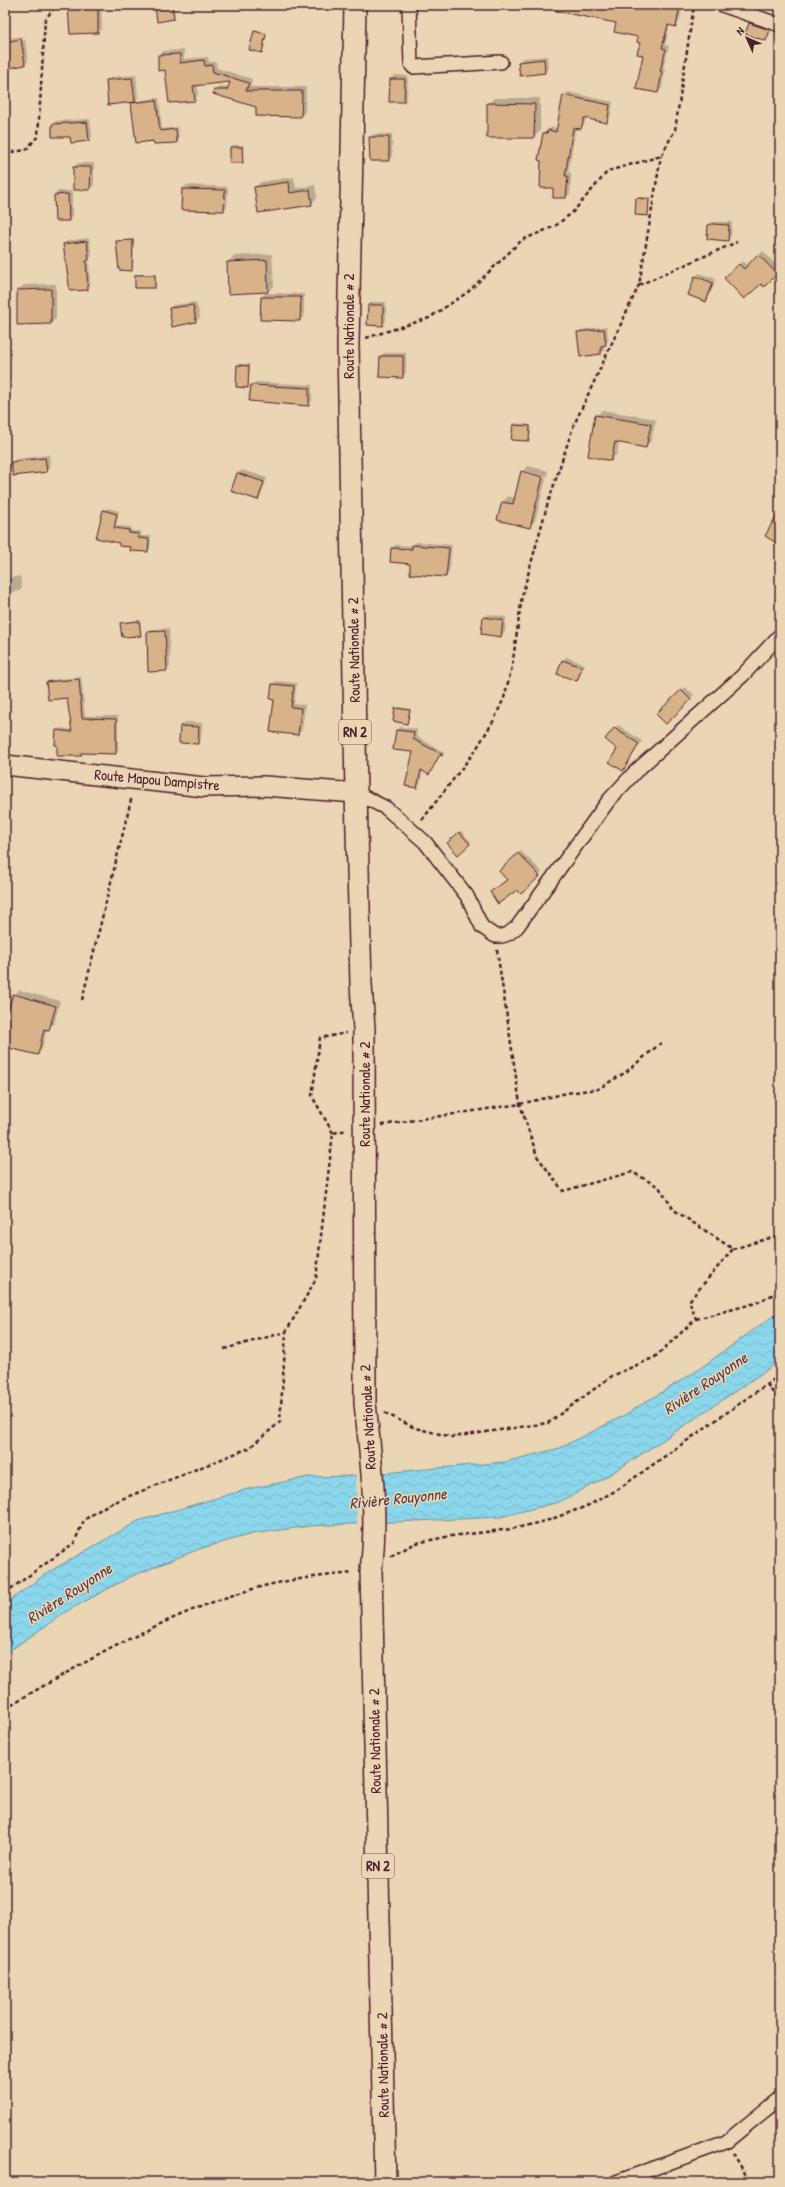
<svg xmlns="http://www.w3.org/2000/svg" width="785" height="2187" viewBox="0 0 785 2187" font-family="'Patrick Hand',sans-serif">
<defs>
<pattern id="water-waves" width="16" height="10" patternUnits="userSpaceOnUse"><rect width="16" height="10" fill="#8ad6eb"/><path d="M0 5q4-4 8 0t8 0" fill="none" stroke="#79b7ca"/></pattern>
</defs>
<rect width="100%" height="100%" fill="#ead5b4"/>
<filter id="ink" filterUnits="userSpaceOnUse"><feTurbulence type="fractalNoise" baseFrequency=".025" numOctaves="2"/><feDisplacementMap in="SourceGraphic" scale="8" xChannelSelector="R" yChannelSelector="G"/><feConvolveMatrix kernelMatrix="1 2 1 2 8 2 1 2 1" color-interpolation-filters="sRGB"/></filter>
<g filter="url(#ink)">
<path fill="url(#water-waves)" stroke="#708d9e" d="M780,1311v50l-132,89 -47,30 -42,22 -59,15 -190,9 -58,8 -53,15 -69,28 -63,34 -62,43v-50l42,-31 91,-52 110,-32 61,-12 42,-1 154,-14 55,-14 63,-32 72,-44z"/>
<path fill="#ead5b4" d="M382,1472l1,54 -26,1 -1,-53z"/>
<path fill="#0003" d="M73,5h28l1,24 -4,3z
M157,5h16l2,12 -2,1z
M572,5h111l-4,17 -3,4 -6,-2 -5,21 4,1 -6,22h2l-3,20 -4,4 -19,-56 -22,-14z
M752,22l19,6 -5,12 -16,-17z
M256,30l11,3 -5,19 -8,-21z
M24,36v2l-19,3v-2z
M25,40l3,21 -3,3 -20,4v-25z
M184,50v9l24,-2 1,5h7l1,6 35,11 -2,8h56l-1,25 -4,4 -44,-10 -42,-15 4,-5 10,1 2,-6 -33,3v11l-4,5 -28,-31 -7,-14 4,-4z
M547,56l1,12 -3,4 -26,-10 4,-4z
M136,75l2,23 -3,3 24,-3 3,31 16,-2 1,12 -2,3 -22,1 -23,-39 2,-3 -27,-20 4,-4z
M395,75l13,1 -1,22 -4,3h-13l1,-22z
M568,92l45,10 -3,16 -4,4 -20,-4 -2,7 -3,3 -5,-1 -8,45 3,1 -1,21 -4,3 -12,-10 -10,-54 8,-6 5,1 7,-32z
M494,98h46v33l-6,6 -46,-33z
M90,119l2,18 -4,3 -17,-4 -18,-12 3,-3z
M374,134h18v22l-4,4 -18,-23z
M233,145h11l-2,17h-11z
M78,163h16v22l-4,4h-16v-22z
M294,177l2,11 19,-3 2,13 -6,6 -56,-17 6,-5z
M187,185l41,2 -1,19 -3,4 -42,-1 1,-20z
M58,191h14v25l-3,4 -14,-25z
M639,197h11l-3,18 -10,-17z
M713,222h19l-1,14 -4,4 -18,-14z
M89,238l3,18 -3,3 1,27 -3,3 -23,-45 3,-3z
M134,239l-1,29 -1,1 -15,-27z
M763,251l17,18 -16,16 -3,-3 -36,-4 18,-17 5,5z
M272,254l2,32 -8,7 38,1v22l-4,4 -39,-1 1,-22 5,-6 -38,2 -1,-31 6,-6z
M699,273l17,6 -7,18 -3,3 -10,-23z
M137,274h19v11l-1,2 -19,-11z
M56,284v34l-5,5 -33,-33 6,-5z
M196,302l4,15 -4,4 -23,5 -3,-18 3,-3z
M372,302h14v19l-4,4 -13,-20z
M607,326l1,15 -4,4v5l-3,3 -23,-20 3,-3z
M384,353h22v20l-4,4 -21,-21z
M240,364h10l-2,23 -10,-22z
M256,382l56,3v16l-4,4 -56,-20z
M602,410l54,9 -5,22 -6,6 -26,-5 -2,12 -6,6 -15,-44z
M515,423l16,2 -3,15 -14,-15z
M49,455l1,12 -3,4 -35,-9 4,-3z
M528,466l20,5 -1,6 -22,-6v2l21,6 -11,42 -6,6 -31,-8 5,-17 5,-6 7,2 7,-26z
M242,470l25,8 -6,17 -3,4 -20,-26z
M107,508l12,3 -3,15 15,1v4h10v5h10l-1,13 -3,2 -27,-9 -16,-31z
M416,542l36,3 -3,27 -3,4 -34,-13 -20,-15 3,-3 18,1z
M20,576l2,12 -3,3 -14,3v-15z
M488,614l18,3 -1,15 -4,4 -17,-18z
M141,620l-1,15 -19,-11 2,-2z
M169,628l1,39 -4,3 -18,-38 4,-3z
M566,657l19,7 -5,12 -3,4 -14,-19z
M81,677l4,39h33v35l-3,2 -31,-1 -3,3 -24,-24 3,-3 13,2 -5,-33 -21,-15 3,-2z
M276,681l21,2 -3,21 11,1 -3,25 -4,4 -23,-35 -2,-15z
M685,687l9,8 -28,28 -8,-9z
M398,707l13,2 -4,14 -13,-3z
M185,722l17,1 -1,16 -4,4 -17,-1 1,-16z
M618,725l24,16 -19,29 -5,-21 -12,-10z
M400,727l17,2 -1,7 29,17 -5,2 -11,18 -6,-3 -3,14 -3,3 -3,-35 -20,-3 2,-19z
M461,831l10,11 -12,11 -10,-10z
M521,851l21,21 -21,21 -4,-4 -26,3 17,-13 -8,-8z
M19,990l41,11 -6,23 -7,5 -5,20 -5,5 -32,-9v-18l9,-32z"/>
<path fill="#d8b38a" stroke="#4a1f2b" d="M73,5h25v28l-28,1 -2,-26z
M155,5h17l2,14 -17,3z
M557,5h123l-4,22 -8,-2 -6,23 4,1 -6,22 2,1 -4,21 -22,-4 7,-34 -6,-1 3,-11 -3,-1 1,-5 -24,-5 2,-9 -60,-12z
M749,23l21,7 -4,11 -21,-7z
M254,31l12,3 -4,19 -13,-3z
M21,39l4,26 -20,4v-27z
M180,54v9l24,-3 1,6 7,-1 1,7 36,11 -3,8h56l-1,26 -45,-1v-9l-43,-13 1,-4h13l3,-8 -37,4 2,15 -26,2 -4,-33 -7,1v-16z
M544,59l1,14 -25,3 -2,-14z
M132,78l3,24 -27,3 -2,-25z
M390,79h15l-1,23h-15z
M563,95l47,10 -3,18 -23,-5 -3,11 -8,-1 -8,48h3l-2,22h-13v-10h-13l1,-27 -3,-1 5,-27h4l1,-3 8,2z
M156,100l4,31 16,-2 1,14 -23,1 -1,-3 -17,2 -5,-40z
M487,103l48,1 -1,34h-47z
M87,122l2,19 -18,2 -1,-6h-18v-13z
M369,137h20v24h-19z
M230,147h12l1,16h-13z
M73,167h18l-1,23h-17z
M289,182l1,11 20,-3 2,15 -54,8 -4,-26z
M182,189l43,1 -1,21 -43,-1z
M68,194l1,27h-14l-1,-26z
M636,198l13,1 -1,17 -13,-1z
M712,224l17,1 -1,16 -21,-2 1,-14z
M133,240l-1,31 -13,-1 -3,-29z
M87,241l2,19 -3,1 2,29 -18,1 -7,-47z
M758,254l19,20 -13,13 -3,-3 -17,15 -20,-21 15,-14 5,5z
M267,260l1,32 -40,2 -1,-32z
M135,275h20v13h-20z
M695,276l18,7 -7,19 -18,-7z
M51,289v35l-34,1v-35z
M261,297h40l-1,24 -40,-1z
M193,305l3,17 -24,5 -3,-19z
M368,305h15v21l-16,-1z
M604,329l2,16 -5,1v8l-21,3 -3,-25z
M380,356h23v22l-24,-1z
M237,365l12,1 -1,22 -12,-1z
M251,385l58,3v18l-60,-5z
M595,415l56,9 -5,24 -31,-6 -4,19 -23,-5z
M513,425l17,1 -1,15 -18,-1z
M45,458l2,14 -34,4 -2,-14z
M521,471l22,6 -13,51 -33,-8 5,-18 11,2z
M237,473l27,9 -6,18 -27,-9z
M780,509v36l-15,-9z
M103,510l14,4 -3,14 15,2v3l10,1 -1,4 11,1 -1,13 -18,-1 1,-4 -12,-1v-3l-23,-5z
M412,545l37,3 -3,29 -36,-3v-10l-20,-2 1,-14 21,1z
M483,617l20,3 -2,17 -20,-3z
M139,621l2,15 -19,1 -2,-14z
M165,631l2,40 -19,1 -1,-40z
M562,660l20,7 -5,14 -20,-7z
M79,679l3,39 34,1v35l-35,-1v3h-24v-11h-2l1,-15 16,2 -5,-34 -19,2 -2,-18z
M272,684l22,2 -3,21 10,1 -3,27 -28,-3 4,-32 -4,-1z
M681,690l10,10 -25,24 -10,-10z
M395,708l15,2 -3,14 -14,-3z
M180,726l19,1 -1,17 -19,-1z
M614,728l25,16 -16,27 -14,-9 8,-13 -12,-10z
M396,730l18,2 -1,7 30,16 -4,1 -10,19 -8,-5 -4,18 -12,-2 8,-34 -20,-2z
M459,832l11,12 -12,11 -11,-12z
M518,853l22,23 -19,18 -4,-4 -19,14 -8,-12 17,-12 -8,-9z
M13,994l43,12 -7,24 -5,-1 -6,26 -33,-8v-26z"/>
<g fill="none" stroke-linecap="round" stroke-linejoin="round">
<g stroke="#4a1f2b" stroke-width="16">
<path id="street" d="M409,5l2,59 2,3 88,-5
M722,5l58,20
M356,793l30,15 39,34 42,54 15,31 13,9h7l6,-2 9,-7 92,-127 27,-29 106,-95 38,-41
M616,2182l110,-40 54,-44"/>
</g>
<g stroke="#4a1f2b" stroke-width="22">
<path id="secondary" d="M5,765l199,22 61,-1 91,7"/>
</g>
<g stroke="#4a1f2b" stroke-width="24">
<path id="primary" d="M355,5l-7,339 8,449 5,191 3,45 1,374c6,55 13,112 6,168l14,611"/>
</g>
<path stroke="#4a1f2b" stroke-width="2.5" stroke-dasharray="4 3" stroke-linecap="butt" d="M5,153l21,-3 12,-14 7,-116 11,-15
M639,285l98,-43
M366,338l63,-20 39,-26 54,-52 33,-14 17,-13 36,-42 53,-15 14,-26 19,-125
M422,820l53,-69 19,-31 10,-22 8,-31 10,-71 25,-90 26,-79 66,-142 22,-129
M82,1000l50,-204
M382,1125l138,-21 47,-11 31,-4 28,-17 35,-29
M333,1133l-21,-37 8,-58 26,-5
M733,1249l47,-14
M696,1319l60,-16 24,-12
M224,1349l62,-17 30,-53 17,-146 14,-3
M767,1384l13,19
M385,1413l30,15 37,9 96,-14 64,-47 43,-19 41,-38 -7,-18 44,-52 -59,-39 -15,-23 -27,-15 -69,19 -26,-35 -17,-52 -23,-154
M391,1556l25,-13 35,-7 61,-7 37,-9 38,-14 30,-16 163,-115
M5,1593l69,-50 10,-23 23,-15 142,-57 31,-26 6,-90
M5,1708c82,-47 163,-96 255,-121 30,-8 62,-11 93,-14
M733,2153l17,29"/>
<use href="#street" stroke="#ead5b4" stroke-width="13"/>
<use href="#secondary" stroke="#ead5b4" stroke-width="19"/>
<use href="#primary" stroke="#ead5b4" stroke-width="21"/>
</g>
</g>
<g text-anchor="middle" stroke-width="3" stroke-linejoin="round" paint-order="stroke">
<g fill="#ead5b4" stroke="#7a5654" stroke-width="1">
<rect x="339" y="720" width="32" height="24" rx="3"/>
<rect x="362" y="1854" width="32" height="24" rx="3"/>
</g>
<g font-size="14" font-weight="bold" fill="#4a1f2b">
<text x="355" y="737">RN 2</text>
<text x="378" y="1871">RN 2</text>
</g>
<g font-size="15" fill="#4a1f2b" stroke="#ead5b4">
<text transform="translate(349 326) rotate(-90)" y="5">Route Nationale # 2</text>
<text transform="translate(354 650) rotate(-91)" y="5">Route Nationale # 2</text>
<text transform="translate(157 780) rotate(5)" y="5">Route Mapou Dampistre</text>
<text transform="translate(365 1094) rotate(-90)" y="5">Route Nationale # 2</text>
<text transform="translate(368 1417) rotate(-93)" y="5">Route Nationale # 2</text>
<text transform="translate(375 1741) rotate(-91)" y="5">Route Nationale # 2</text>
<text transform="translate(383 2065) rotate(-91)" y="5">Route Nationale # 2</text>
</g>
<g font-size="16" font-style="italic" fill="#543a48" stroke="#ead5b4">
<text transform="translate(705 1383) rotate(-34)" y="6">Rivière Rouyonne</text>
<text transform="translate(398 1498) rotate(-6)" y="6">Rivière Rouyonne</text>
<text transform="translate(69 1593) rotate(-33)" y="6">Rivière Rouyonne</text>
</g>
</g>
<rect width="785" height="2187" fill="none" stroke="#ead5b4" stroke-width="20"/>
<rect x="10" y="10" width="765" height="2167" fill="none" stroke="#4a1f2b" stroke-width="1.5" filter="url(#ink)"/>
<g transform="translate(747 38) rotate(315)" stroke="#ead5b4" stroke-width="3" paint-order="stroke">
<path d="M0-3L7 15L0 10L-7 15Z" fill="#4a1f2b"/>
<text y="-6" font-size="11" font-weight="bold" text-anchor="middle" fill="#4a1f2b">N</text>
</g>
</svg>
